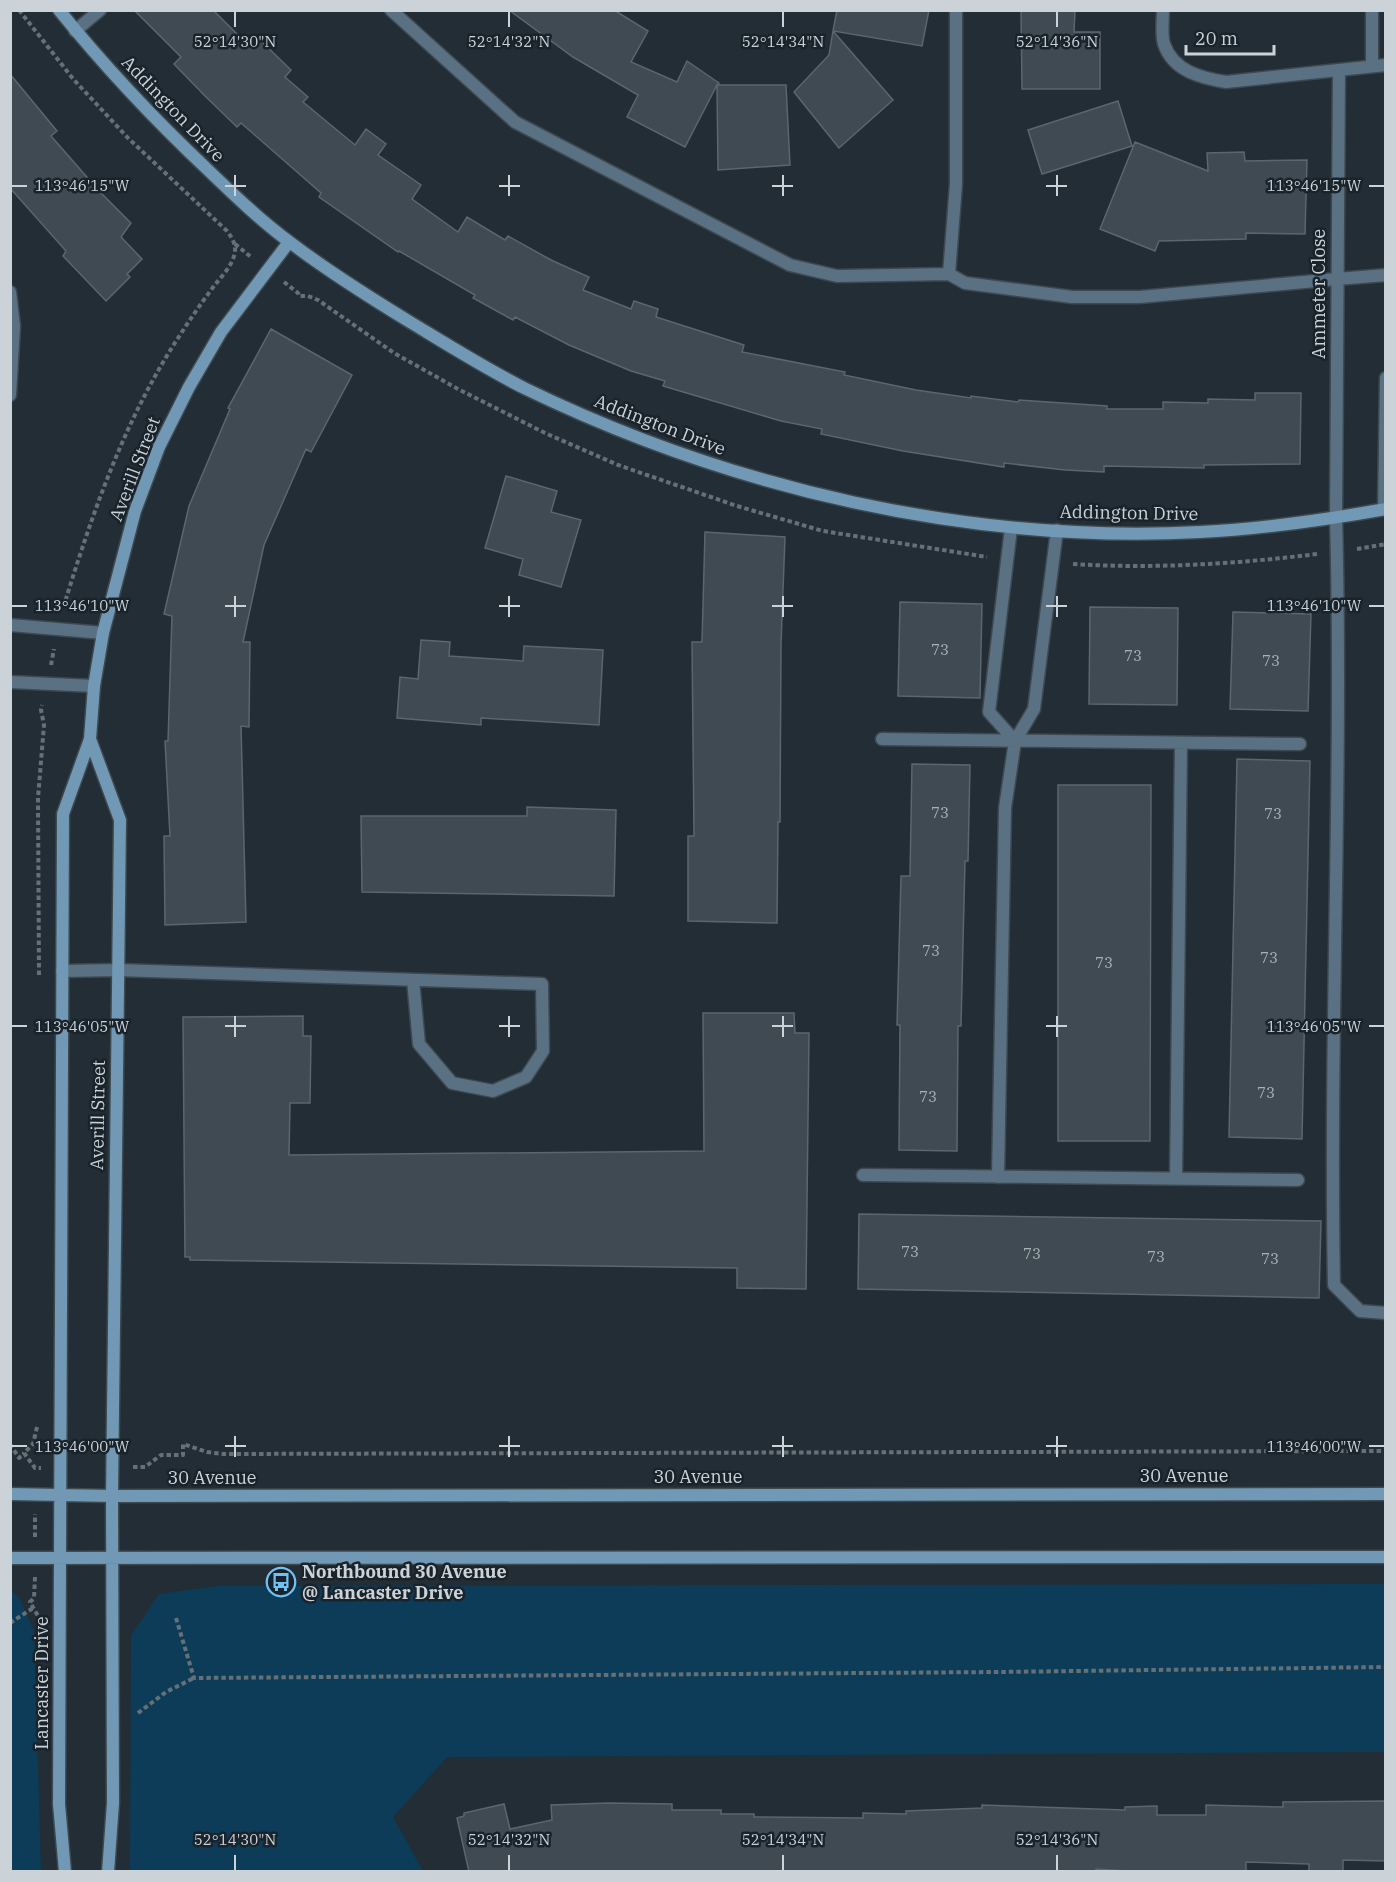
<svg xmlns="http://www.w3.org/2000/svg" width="1396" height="1882" viewBox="0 0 1396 1882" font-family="'IBM Plex Serif',serif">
<rect width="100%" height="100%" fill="#222d35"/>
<path fill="#0c3c58" d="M1385,1584v168l-938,5 -54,60 30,54h-293l1,-235 28,-42 59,-8z
M11,1590l9,9 14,32 7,240h-30z"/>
<path fill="#3f4a53" stroke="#5a6770" stroke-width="1.5" d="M134,10h79l38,38 8,-9 32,31 -6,7 23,20 -5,5 52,43 11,-16 20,15 -8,11 43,30 -9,14 46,33 9,-15 38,23 3,-4 43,24 38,17 -6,13 48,19 3,-8 24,8 -2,8 88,28 -2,7 103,20 -1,3 72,15 55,8v-2l47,6 1,-2 88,6v3h56v-7l45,1v-4l47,1v-7h46l-1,71 -96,1v3l-100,-2v6l-39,-2 -61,-7v4l-101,-16 -82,-17 1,-5 -41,-8 -118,-35 2,-5 -34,-10 -62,-26 -54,-28 -2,3 -40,-22 2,-3 -76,-44 -1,1 -79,-55 2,-4 -80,-70 -4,4 -32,-31 -31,-32 7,-7z
M509,10h105l34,21 -17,31 46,20 10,-21 32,22 -2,2h69l4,80 -72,5 -1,-85 -32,62 -58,-30 11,-22 -65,-38z
M837,10h92l-7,36 -89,-15z
M1021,10h54l-1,22h26v57h-78z
M833,31l60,69 -54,48 -45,-56 35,-37z
M10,74l47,57 -6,5 49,56 31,31 -10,14 21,22 -15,15 3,3 -24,24 -43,-45 3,-5 -56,-63z
M1118,101l14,45 -90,28 -14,-44z
M1135,142l73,29 -1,-18 37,-1 1,9 62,-1 -2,74 -59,-1v6l-87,2 -4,10 -55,-22z
M271,329l81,46 -41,77 -5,-3 -42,96 -21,97h7l-1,85 -8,-1 5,196 -81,3 -1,-89h6l-5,-95h3l4,-125 -8,-2 25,-108 41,-97 -2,-1z
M506,476l51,15 -6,21 30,8 -20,67 -42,-12 4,-16 -38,-11z
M705,532l80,5 -4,107 -1,178h-2l-1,101 -89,-2v-85h6l-2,-194h10z
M900,602l82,2 -2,94 -82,-2z
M1090,607l88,1 -1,97 -88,-1z
M1233,612l78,2 -3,97 -78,-2z
M421,640l29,2 -1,14 74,5 1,-15 79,4 -4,75 -118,-7v7l-84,-7 3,-41 18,2z
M1237,759l73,2 -8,378 -73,-2z
M912,764l58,1 -2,96h-3l-4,165h-3l-1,125 -58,-1 1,-125h-3l4,-149h9z
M1058,785h93l-1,356h-92z
M527,807l89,3 -2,86 -252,-4 -1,-76h166z
M703,1013h91l1,20h14l-3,256 -69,-1v-20l-547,-8v-3h-5l-2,-240 120,-1v20h8l-1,67h-20l-1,52 415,-4z
M859,1214l462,7 -2,77 -461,-9z
M1386,1801v60l-43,-1v12h-34v-8l-63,-2v10h-102l-48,-3v3h-627l-12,-54 7,-2v-3l40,-9 6,25 42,-9 -1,-15 57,-2 64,1v6h49v4h33v3l109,1v-5l43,1v-3l76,-3v-3l143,5v-3l32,-1v9h49v-10l77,2v-5z"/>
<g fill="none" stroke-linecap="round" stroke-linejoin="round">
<g stroke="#3d484f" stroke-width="15">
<path id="lane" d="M391,10l124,112 275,143 47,11 112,-2 16,9 107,14h68l197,-18
M1372,66v-56
M949,274l7,-90v-174
M10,292l4,34 -4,69
M1336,518c7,255 -7,512 -2,767l26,26 26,2
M1011,528l-22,184 26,29
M882,739l418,5
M62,971l56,-1 424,14 1,67 -17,26 -33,14 -41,-8 -33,-39 -6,-64
M863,1175l435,5
M998,1177l7,-369 10,-67 19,-32 23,-179
M1176,1178l5,-435"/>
</g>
<g stroke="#3d484f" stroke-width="15">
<path id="street" d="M1163,10c0,11 -2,24 1,34 9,27 37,34 62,38l160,-17
M75,31l25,-21
M1337,279l49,-4
M1384,509l2,-131
M1336,518l3,-448
M10,625l93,8
M10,682l84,4"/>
</g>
<g stroke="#3d484f" stroke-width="15">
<path id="secondary" d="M59,10c46,57 95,109 148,159 27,26 54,52 84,74 38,29 78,54 119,79 38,23 76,47 116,67 207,100 444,155 674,143 62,-3 124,-12 186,-23
M90,739l30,81 -8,676 1,307 -5,69
M10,1494l102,2 1274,-2
M10,1558l1376,-1
M65,1872l-6,-68 4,-990 27,-75 4,-53 9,-53 32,-122 24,-64 30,-60 32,-55 68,-90"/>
</g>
<path stroke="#667077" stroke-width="4" stroke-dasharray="4.5 3" stroke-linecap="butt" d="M19,10l55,70 54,58 99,93c6,8 10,15 7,25 -3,11 -13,21 -20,30 -12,16 -23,32 -34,49 -54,82 -86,173 -115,267l-6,7
M235,244l16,13
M284,282l14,11 1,3h9l10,4 76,53 64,36 87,44 73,32 119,41 86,25 164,26
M1357,549l29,-5
M1073,564c81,5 163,0 244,-10
M51,665l3,-16
M39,975l-1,-177 6,-73 -3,-15 1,-5
M37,1427l-4,17 -9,9 11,15h6
M10,1444l9,14 5,-5
M133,1467h12l16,-12h22v-11l24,8 16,2 1163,-3
M35,1537v-23
M35,1577l-1,21 -4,4 8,14
M176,1618l18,60 804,-6 388,-5
M10,1623l23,-15
M138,1713l28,-21 28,-14"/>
<use href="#lane" stroke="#597182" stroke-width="12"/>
<use href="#street" stroke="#597182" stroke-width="12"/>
<use href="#secondary" stroke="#7198b4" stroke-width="12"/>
</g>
<path fill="none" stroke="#ccd3d8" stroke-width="2" d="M235,12v15M509,12v15M783,12v15M1057,12v15M235,175v21M509,175v21M783,175v21M1057,175v21M12,186h15M225,186h21M499,186h21M772,186h21M1046,186h21M1369,186h15M235,596v21M509,596v21M783,596v21M1057,596v21M12,606h15M225,606h21M499,606h21M772,606h21M1046,606h21M1369,606h15M235,1016v21M509,1016v21M783,1016v21M1057,1016v21M12,1026h15M225,1026h21M499,1026h21M772,1026h21M1046,1026h21M1369,1026h15M235,1436v21M509,1436v21M783,1436v21M1057,1436v21M12,1446h15M225,1446h21M499,1446h21M772,1446h21M1046,1446h21M1369,1446h15M235,1855v15M509,1855v15M783,1855v15M1057,1855v15"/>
<defs>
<g id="bus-ring" transform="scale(1.5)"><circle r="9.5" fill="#19232b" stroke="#72c1f5" stroke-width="1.5"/><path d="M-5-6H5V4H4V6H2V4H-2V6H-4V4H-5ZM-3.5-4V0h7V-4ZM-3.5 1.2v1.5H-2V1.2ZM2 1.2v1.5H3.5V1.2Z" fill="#72c1f5"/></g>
</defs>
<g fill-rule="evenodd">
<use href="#bus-ring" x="281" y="1582"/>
</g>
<g text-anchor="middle" stroke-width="5" stroke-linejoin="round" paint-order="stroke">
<g font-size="15" fill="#a9b1b7">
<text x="940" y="655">73</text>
<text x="1133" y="661">73</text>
<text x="1271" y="666">73</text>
<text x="940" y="818">73</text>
<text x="1273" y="819">73</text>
<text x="931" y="956">73</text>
<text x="1269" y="963">73</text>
<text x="1104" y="968">73</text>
<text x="1266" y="1098">73</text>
<text x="928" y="1102">73</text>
<text x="910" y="1257">73</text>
<text x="1032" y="1259">73</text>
<text x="1156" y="1262">73</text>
<text x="1270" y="1264">73</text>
</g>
<g font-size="18" fill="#ccd3d8" stroke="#19232b">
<text transform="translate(173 109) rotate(46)" y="6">Addington Drive</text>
<text transform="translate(1319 294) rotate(-90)" y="6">Ammeter Close</text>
<text transform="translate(660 425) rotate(21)" y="6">Addington Drive</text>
<text transform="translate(135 469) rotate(-69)" y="6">Averill Street</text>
<text transform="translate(1129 513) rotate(1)" y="6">Addington Drive</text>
<text transform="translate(98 1115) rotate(-89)" y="6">Averill Street</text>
<text x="1184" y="1482">30 Avenue</text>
<text x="698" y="1483">30 Avenue</text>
<text x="212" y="1484">30 Avenue</text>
<text transform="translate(42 1683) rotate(-90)" y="6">Lancaster Drive</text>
</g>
<g font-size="18" font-weight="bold" fill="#ccd3d8" stroke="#19232b" text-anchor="start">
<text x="302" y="1578">Northbound 30 Avenue<tspan x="302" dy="21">@ Lancaster Drive</tspan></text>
</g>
</g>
<g font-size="15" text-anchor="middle" fill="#ccd3d8" stroke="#19232b" stroke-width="5" stroke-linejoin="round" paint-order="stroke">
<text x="235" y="47">52°14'30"N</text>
<text x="509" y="47">52°14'32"N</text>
<text x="783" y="47">52°14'34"N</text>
<text x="1057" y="47">52°14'36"N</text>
<text x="1314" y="191">113°46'15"W</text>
<text x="82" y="191">113°46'15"W</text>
<text x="1314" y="611">113°46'10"W</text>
<text x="82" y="611">113°46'10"W</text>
<text x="1314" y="1032">113°46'05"W</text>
<text x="82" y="1032">113°46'05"W</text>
<text x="1314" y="1452">113°46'00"W</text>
<text x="82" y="1452">113°46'00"W</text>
<text x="235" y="1845">52°14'30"N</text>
<text x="509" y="1845">52°14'32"N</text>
<text x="783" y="1845">52°14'34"N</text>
<text x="1057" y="1845">52°14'36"N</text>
</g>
<rect width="1396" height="1882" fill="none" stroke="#ccd3d8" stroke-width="24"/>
<path d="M1186 45v9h88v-9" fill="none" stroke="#ccd3d8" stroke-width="3"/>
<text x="1195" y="45" font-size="18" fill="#ccd3d8" stroke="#19232b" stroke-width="4.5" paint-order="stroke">20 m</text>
</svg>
